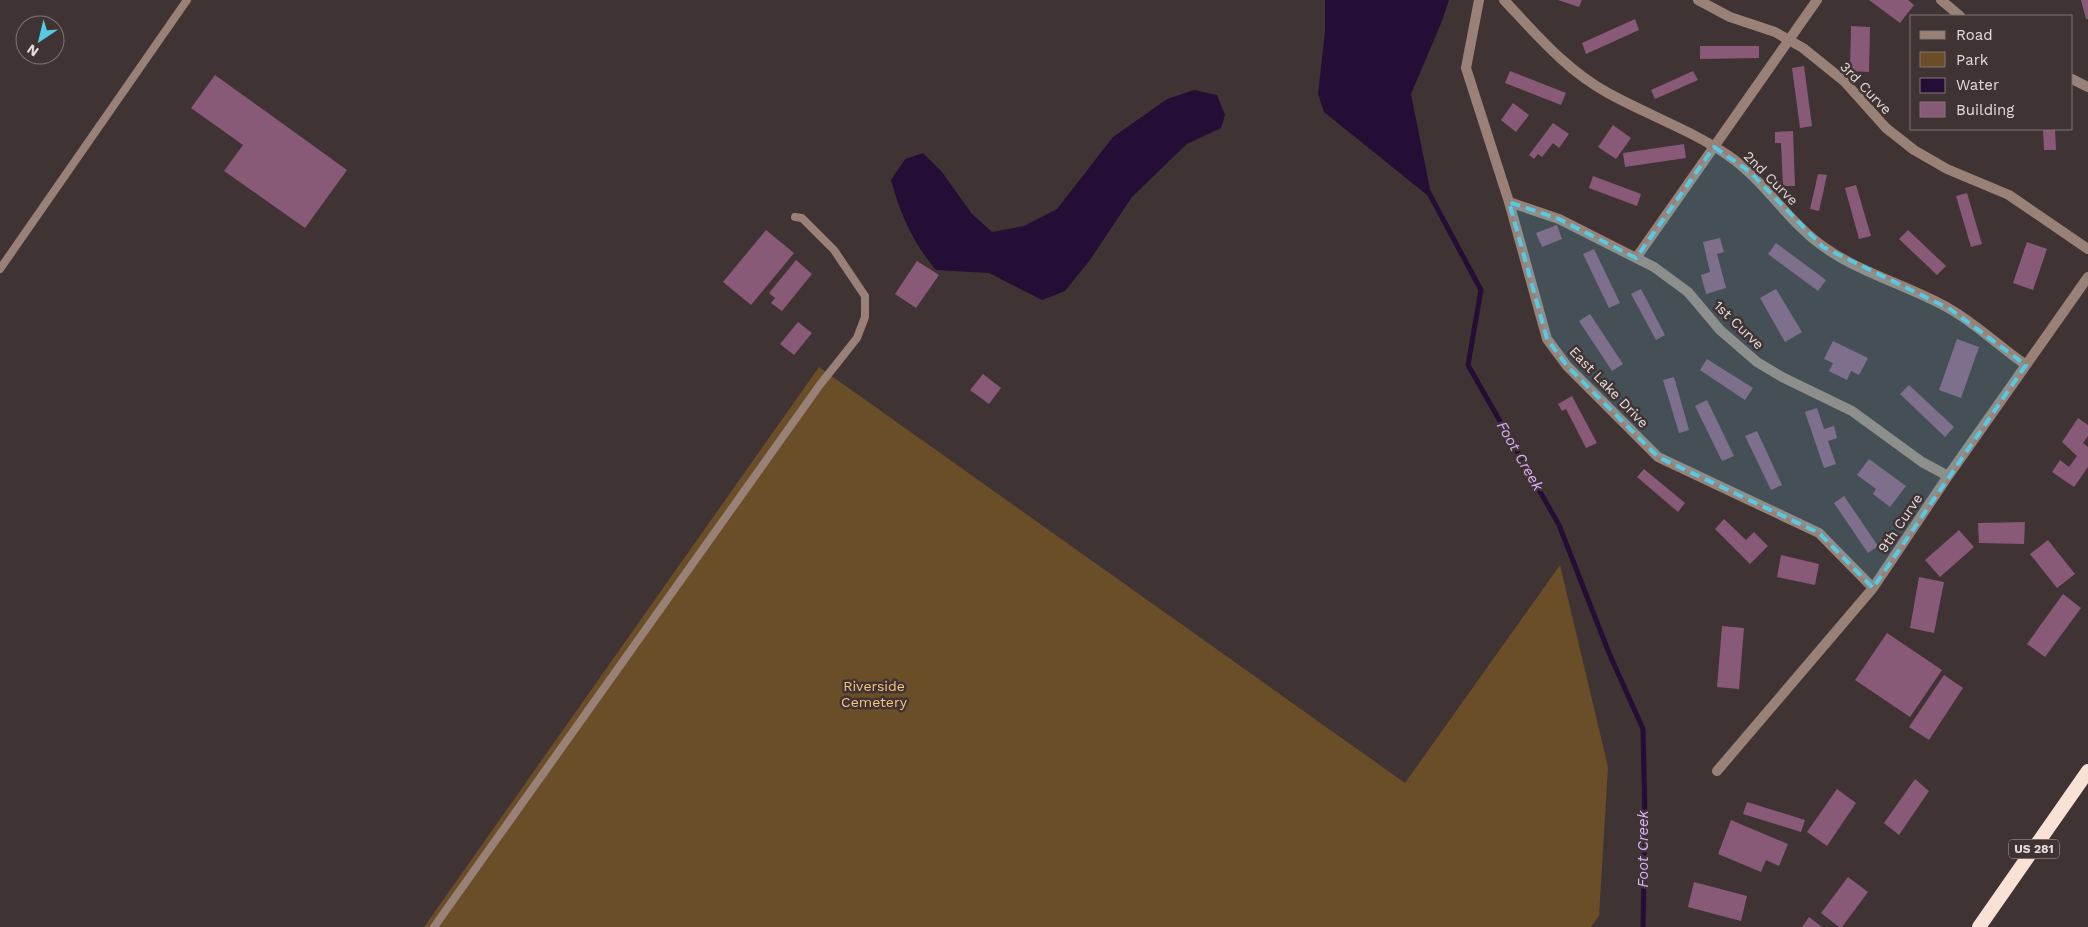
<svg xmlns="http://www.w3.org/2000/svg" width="2088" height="927" viewBox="0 0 2088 927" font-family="'Work Sans',sans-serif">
<rect width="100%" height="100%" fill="#403334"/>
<path fill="#694e27" d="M819,367l586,416 155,-218 48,202 -9,149 -8,11h-1167z"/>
<path fill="#250e35" d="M1325,0h124l-7,21 -31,73 21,105 -108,-87 -6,-18 7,-63z
M1194,90l23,5 8,20 -4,13 -34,16 -22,21 -33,32 -42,63 -25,31 -23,9 -53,-27 -53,-3c-24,-29 -35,-54 -45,-90l14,-21 18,-6 19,19 30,42 20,18 32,-6 33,-17 56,-72 54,-38z"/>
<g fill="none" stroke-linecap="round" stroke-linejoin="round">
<path stroke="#250e35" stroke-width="5" d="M1429,193l52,97 -13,75 91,160 50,128 34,76 2,89 -2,109"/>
</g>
<path fill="#895978" d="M1558,0h24l-3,7z
M1869,0h39l6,5 -14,18z
M2081,0h7v19h-2z
M1635,19l4,11 -53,24 -4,-11z
M1851,26l19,1 -1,45 -19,-1z
M1700,46h59v12l-59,1z
M1804,66l8,60 -12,2 -8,-60z
M1510,71l56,22 -5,12 -56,-22z
M1693,71l5,9 -43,19 -4,-9z
M215,75l132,95 -42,58 -81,-57 19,-26 -52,-37z
M1513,103l16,12 -13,17 -15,-12z
M1553,123l16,11 -10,14 -6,-5 -11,14 -4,-3 -4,5 -5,-4z
M1613,125l18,13 -15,21 -18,-12z
M2043,129h12l1,21h-12z
M1793,131l2,55h-12l-2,-43h-6v-11z
M1684,144l2,14 -61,9 -2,-14z
M1818,174l9,1 -8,36 -9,-2z
M1593,176l48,18 -4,12 -48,-18z
M1856,185l15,51 -12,3 -14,-51z
M1967,193l15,51 -11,3 -15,-51z
M1557,225l5,14 -20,8 -6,-14z
M766,230l28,23 -43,52 -28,-23z
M1908,230l38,36 -9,9 -38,-36z
M1720,238l4,14 -7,2 9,34 -20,6 -5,-19 9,-3 -7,-30z
M2027,242l20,7 -14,41 -20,-7z
M1776,243l50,37 -8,11 -50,-37z
M1594,249l26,54 -11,5 -26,-54z
M796,260l16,14 -30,37 -11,-8 4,-5 -6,-5z
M917,261l22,14 -23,33 -21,-14z
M1641,289l24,46 -9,5 -25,-46z
M1776,289l26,43 -17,10 -25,-44z
M1590,314l33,50 -11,7 -33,-50z
M798,322l14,11 -18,22 -14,-11z
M1957,339l22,8 -18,51 -22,-8z
M1833,341l35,17 -9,17 -8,-4 -4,9 -18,-9 4,-8 -9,-4z
M1707,359l46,29 -8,12 -45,-30z
M983,374l18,14 -12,16 -19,-14z
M1674,377l15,53 -10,3 -16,-53z
M1909,385l45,42 -9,10 -45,-43z
M1572,396l25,47 -11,5 -20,-39 -4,2 -4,-7z
M1707,400l27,56 -12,5 -27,-55z
M1817,408l7,21 10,-3 3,12 -9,3 8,23 -12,4 -19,-56z
M2078,418l10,7v11l-5,7 5,4v20l-14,20 -22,-15 8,-12 9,7 8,-11 -15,-14z
M1757,431l25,54 -11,5 -26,-54z
M1869,459l37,27 -16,21 -17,-13 3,-5 -19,-14z
M1644,469l41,34 -7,9 -41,-35z
M1844,496l34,50 -10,7 -34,-50z
M1724,519l22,21 8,-8 14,14 -18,18 -35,-35z
M2025,522l-1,22 -45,-1 -1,-20z
M1959,530l15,17 -34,30 -15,-17z
M2048,540l27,34 -18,14 -27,-34z
M1781,555l38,9 -4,21 -38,-8z
M1919,577l25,5 -10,51 -24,-5z
M2063,594l18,14 -36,49 -18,-13z
M1722,626l22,2 -5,61 -22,-2z
M1887,633l55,37 -32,47 -55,-37z
M1944,675l19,13 -34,52 -20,-13z
M1915,779l14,12 -30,44 -15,-12z
M1837,789l19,14 -29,43 -20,-14z
M1747,802l58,18 -4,12 -58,-18z
M1731,820l57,24 -9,22 -13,-6 -5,12 -43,-18z
M1848,877l20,15 -26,35h-3l-18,-14z
M1694,882l53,14 -6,25 -53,-14z
M1809,917l13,10h-20z"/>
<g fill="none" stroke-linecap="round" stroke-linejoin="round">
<path stroke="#9a8177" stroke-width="8" d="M0,269l187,-269
M434,927l385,-541 38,-48 8,-21v-21l-31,-46 -32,-32 -7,-1"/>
<path stroke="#9a8177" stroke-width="10" d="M1479,0l-13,68 43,134 38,137 20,27 91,91 161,76 54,55
M1504,0c32,34 62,70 104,93 40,22 83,37 121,63 36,25 59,66 95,91 38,27 86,39 126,62 26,15 50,38 76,56
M1698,0l32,17 45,15 28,16 41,33 42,47 28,22 33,19 62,26 79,54
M1941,0l19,16
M2072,79l16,8
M1509,202l50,17 95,48 34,25 32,38 37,32 25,15 70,34 70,51 26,14
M1636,258l181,-258
M1717,771l156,-183 75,-112 140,-199"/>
<path stroke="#fae1d6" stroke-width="14" d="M1979,927l109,-156"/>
</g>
<path fill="#57c9e1" fill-opacity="0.2" stroke="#57c9e1" stroke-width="4" stroke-dasharray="10 6" stroke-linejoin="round" d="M1714,147l35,24 74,76 127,62 76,56 -153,223 -54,-55 -161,-76 -91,-91 -20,-27 -38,-137 50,17 77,39z"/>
<g text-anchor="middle" stroke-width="5" stroke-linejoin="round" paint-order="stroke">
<rect fill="#403334" stroke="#b2a9a9" stroke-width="1" x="2009" y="839.5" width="50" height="19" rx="4"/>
<g font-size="12" font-weight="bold" fill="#e3dbdb">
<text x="2034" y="853">US 281</text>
</g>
<g font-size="14" fill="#e3dbdb" stroke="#403334">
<text transform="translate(1866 88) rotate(46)" y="5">3rd Curve</text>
<text transform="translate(1771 178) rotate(45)" y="5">2nd Curve</text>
<text transform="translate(1739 325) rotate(44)" y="5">1st Curve</text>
<text transform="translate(1609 387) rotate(46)" y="5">East Lake Drive</text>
<text transform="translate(1900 523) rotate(-56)" y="5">9th Curve</text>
</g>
<g font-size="14" fill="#f7c57d" stroke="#403334">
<text x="874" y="691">Riverside<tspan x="874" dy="16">Cemetery</tspan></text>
</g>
<g font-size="15" font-style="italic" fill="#d8b1f9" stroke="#403334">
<text transform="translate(1520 456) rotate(60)" y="5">Foot Creek</text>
<text transform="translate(1643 849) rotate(-90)" y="5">Foot Creek</text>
</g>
</g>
<rect x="1910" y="15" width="162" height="115" fill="#403334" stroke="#817677"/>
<rect x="1920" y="31" width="25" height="8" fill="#9a8177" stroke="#817677"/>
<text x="1956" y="40" font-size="15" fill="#e3dbdb">Road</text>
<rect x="1920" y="52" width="25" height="15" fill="#694e27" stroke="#817677"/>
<text x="1956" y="65" font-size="15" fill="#e3dbdb">Park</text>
<rect x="1920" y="78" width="25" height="15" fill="#250e35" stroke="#817677"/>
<text x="1956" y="90" font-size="15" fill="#e3dbdb">Water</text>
<rect x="1920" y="102" width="25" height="15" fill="#895978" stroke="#817677"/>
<text x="1956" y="115" font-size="15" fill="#e3dbdb">Building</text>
<g transform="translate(40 40) rotate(215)"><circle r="24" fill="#403334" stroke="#817677"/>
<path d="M0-4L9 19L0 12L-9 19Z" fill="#57c9e1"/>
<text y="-8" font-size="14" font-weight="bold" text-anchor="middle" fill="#e3dbdb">N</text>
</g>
</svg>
